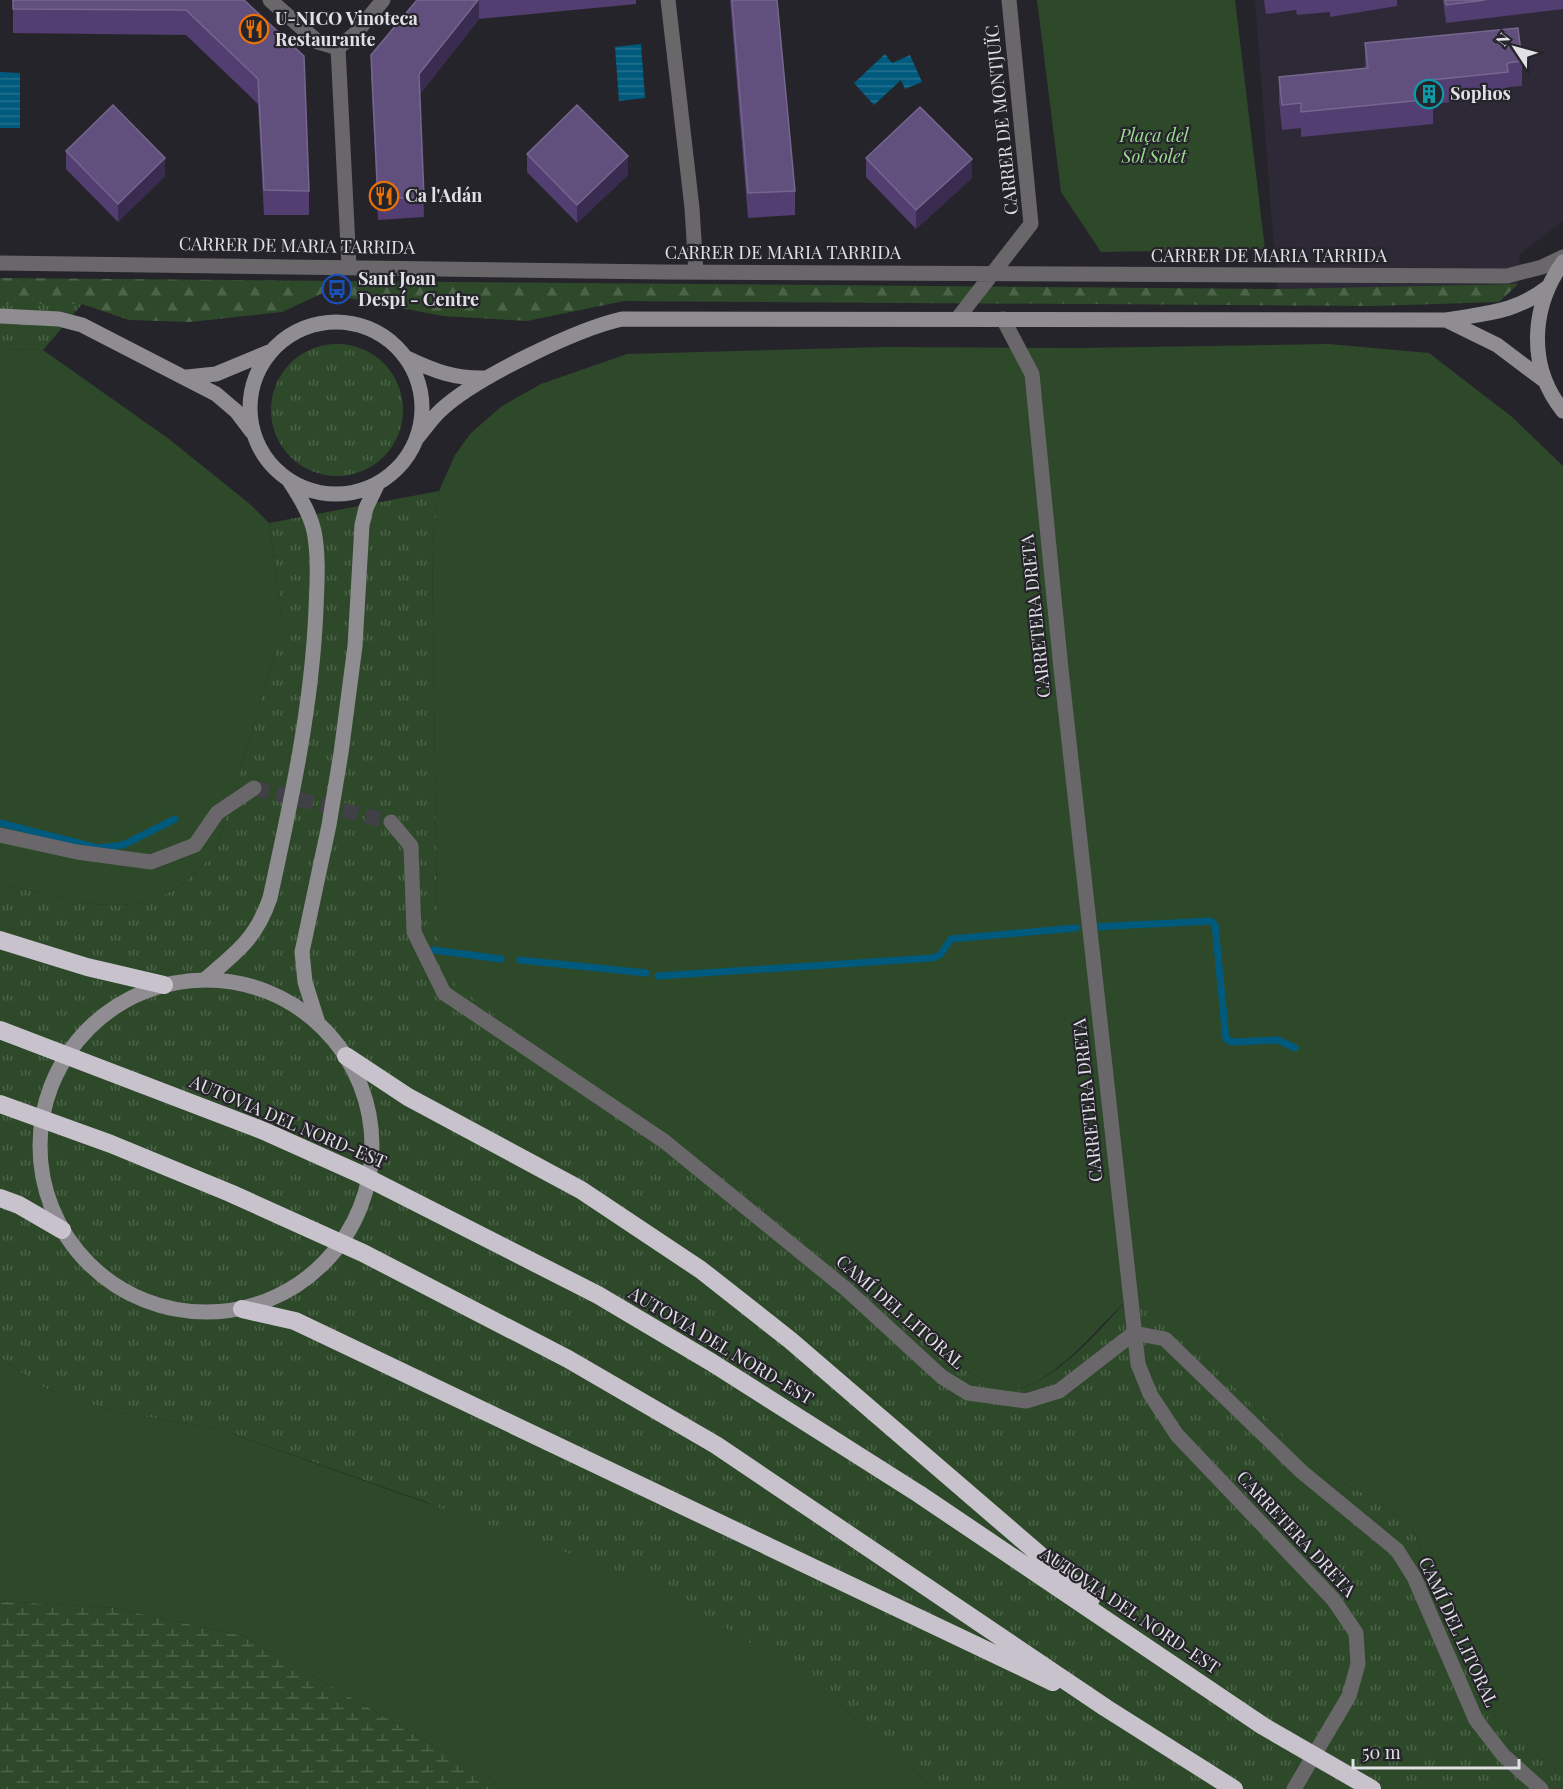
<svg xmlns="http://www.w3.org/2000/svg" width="1563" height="1789" viewBox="0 0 1563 1789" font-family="'Playfair Display',serif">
<defs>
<pattern id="grass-tufts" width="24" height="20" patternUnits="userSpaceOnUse" patternTransform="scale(1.5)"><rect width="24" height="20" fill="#2e492a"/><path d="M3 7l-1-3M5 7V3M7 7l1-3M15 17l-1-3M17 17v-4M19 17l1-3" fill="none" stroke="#4c6349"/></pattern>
<pattern id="forest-firs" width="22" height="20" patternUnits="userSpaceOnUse" patternTransform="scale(1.5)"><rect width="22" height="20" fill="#2e492a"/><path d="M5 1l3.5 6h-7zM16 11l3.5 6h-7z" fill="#4c6349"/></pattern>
<pattern id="wetland-marsh" width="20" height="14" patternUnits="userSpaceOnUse" patternTransform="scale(1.5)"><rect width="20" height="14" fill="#2e492a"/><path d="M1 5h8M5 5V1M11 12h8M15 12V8" fill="none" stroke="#4c6349"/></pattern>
<pattern id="water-rules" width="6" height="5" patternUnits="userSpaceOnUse" patternTransform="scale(1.5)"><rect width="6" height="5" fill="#005a7e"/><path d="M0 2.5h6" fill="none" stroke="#257190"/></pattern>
</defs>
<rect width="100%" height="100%" fill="#26242b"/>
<path fill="#2d2936" d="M1255,0h308v221l-43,33 -2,30 -241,5z"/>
<path fill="url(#grass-tufts)" d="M0,304h82l-39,46 -43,-1z
M271 410a66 66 0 1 1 132 0a66 66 0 1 1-132 0Z
M439,491l-7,56 5,370 94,126 201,140 139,111 71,63 64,36c56,-13 92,-63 130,-102l189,184 47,22 40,31 84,191 67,57v13h-628l-123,-109 -386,-178 -207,-73 -102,-17 -54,-16 -23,-10 -40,-29v-473c91,18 153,51 218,-38l65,-220 -14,-103z"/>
<path fill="url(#forest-firs)" d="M0,278l1277,11 241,-5 -19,18 -126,4 -749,-5 -97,20 -84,-5 -120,-23 -41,19 -92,10 -61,-2 -47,-16h-82z"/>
<path fill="url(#wetland-marsh)" d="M0,1601l114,7 130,28 247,142 12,11h-503z"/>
<path fill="#2e492a" d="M1037,0h198l30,249 -164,3 -40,-60z
M1329,344l100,9 83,64 51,49v1310l-67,-57 -84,-191 -40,-31 -47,-22 -189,-183c-42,36 -72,87 -130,101l-64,-36 -71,-63 -139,-111 -201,-140 -90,-70 -4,-56 -5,-370 7,-56 16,-36 16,-22 31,-27 39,-22 86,-30 257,-7 196,1z
M0,349l43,1 126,89 82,66 18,18 14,103 -65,220c-65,89 -127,56 -218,38z
M0,1357l40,29 23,10 54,16 102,17 430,153 163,98 123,109h-432l-12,-11 -247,-142 -130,-28 -114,-7z"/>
<path fill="url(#water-rules)" d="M641,44l4,54 -26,3 -4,-54z
M885,54l7,9 18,-8 12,27 -17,7 -4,-9 -27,25 -20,-22z
M0,72l20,1v55h-20z"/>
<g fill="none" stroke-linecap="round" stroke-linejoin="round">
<path stroke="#005a7e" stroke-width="7" d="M0,823l98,25 25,-3 52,-26
M1092,927l119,-6 4,4 11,114 6,3 46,-2 17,8
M433,950l68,9
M520,960l126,13
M658,976l274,-18 8,-3 11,-16 125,-11"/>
<path stroke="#424047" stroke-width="15" stroke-dasharray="15 8" stroke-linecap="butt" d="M254,788l137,34"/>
<path stroke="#69676a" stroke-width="15" d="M668,0l24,208 4,64
M338,48l11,218
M0,263l663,9 844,4 35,-9 21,-10
M957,319l74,-95 -22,-224
M1003,319l29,55 29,295 77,695 12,30 27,41 156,164 23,34 2,31 -9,32 -55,93
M391,822l20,24 3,86 30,61 220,148 182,148 96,88 26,16 58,8 33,-10 75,-58 31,6 137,133 95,78 17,27 62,143 27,35 38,34
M0,835l77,17 74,10 44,-17 22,-32 37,-25"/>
<path stroke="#69676a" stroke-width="15" d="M270,0l48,42 20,6 18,-15 27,-33"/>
<path stroke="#8f8c92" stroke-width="15" d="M1563,262c-32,45 -36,104 0,149
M0,316l59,3 23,6 134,69 20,17 16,21
M1446,320l51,25 48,36
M250 408a86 86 0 1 1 172 0a86 86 0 1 1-172 0Z
M407,358c27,13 48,21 79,20
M187,377l29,-3 53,-22
M417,438c8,-9 15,-20 24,-28 34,-32 136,-81 181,-91l824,1c40,-7 69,-7 102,-33
M40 1146a166 166 0 1 1 332 0a166 166 0 1 1-332 0Z
M204,980c32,-27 52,-41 66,-82 21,-96 42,-191 46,-289 1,-26 3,-52 -2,-78 -4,-18 -14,-34 -24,-49
M318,1023l-13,-41 -3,-30 27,-127 12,-72 14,-107 7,-121 4,-17 12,-25"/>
<path stroke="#c8c2cc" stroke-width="18" d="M0,940l87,27 77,18
M0,1030l264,101 96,43 238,121 113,67 208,132 344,232 109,63
M346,1056l62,41 173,93 120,80 89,70 301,259
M0,1104l111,40 119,49 133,60 205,106 148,86 390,263 128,81
M0,1198l19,7 43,25
M242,1309l53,12 758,361"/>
</g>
<path fill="#523e71" d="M13,0h231l65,191v24h-45l-6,-111 -72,-69 -173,-2z
M417,0h219v4l-157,15 -59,75 4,123 -46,3 -7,-144v-21z
M730,0h47l18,191v24l-47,3z
M1264,0h133v6l-67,11v-5l-33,3 -1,-5 -30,4z
M1443,0h120v9l-117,14z
M1365,43l157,18v25l-14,1v9l-75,8v20l-132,13v-9l-19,2 -3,-29v-24l86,-9z
M66,151l99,25 -47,46 -52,-53z
M527,154l101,21 -51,48 -50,-51z
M866,158l106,20 -56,51 -50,-52z"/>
<path fill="#3a2c50" d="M478,0h1v19l-60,76v-21z
M628,156v19l-51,48v-18z
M165,158v18l-47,46v-18z
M972,159v19l-56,51v-19z"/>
<path fill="#61507d" stroke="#75668e" stroke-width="1.5" d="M13,0h231l60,56 5,135 -45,-1 -6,-111 -72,-69 -173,-1z
M417,0h61l-59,74 5,123 -46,2 -7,-144z
M732,0h45l18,191 -47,2z
M1445,0h40l-39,5z
M1518,28l4,33 -15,2 1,9 -77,8 2,19 -132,13v-9l-19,2 -3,-28 89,-9 -3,-25z
M113,105l52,53 -47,46 -52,-53z
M577,105l51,51 -51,49 -50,-51z
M920,107l52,52 -56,51 -50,-52z"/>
<defs>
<g id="restaurant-ring" transform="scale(1.5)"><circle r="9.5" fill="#26242b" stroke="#e8710a" stroke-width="1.5"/><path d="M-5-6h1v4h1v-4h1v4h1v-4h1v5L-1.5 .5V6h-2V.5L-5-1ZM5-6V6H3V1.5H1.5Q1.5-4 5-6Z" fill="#e8710a"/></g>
<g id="building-ring" transform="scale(1.5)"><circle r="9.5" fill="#26242b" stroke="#0f9aa8" stroke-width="1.5"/><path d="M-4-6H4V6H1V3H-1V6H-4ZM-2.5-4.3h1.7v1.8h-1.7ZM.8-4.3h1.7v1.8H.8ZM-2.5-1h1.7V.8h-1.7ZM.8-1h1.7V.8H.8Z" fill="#0f9aa8"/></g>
<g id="bus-ring" transform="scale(1.5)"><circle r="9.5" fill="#26242b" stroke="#1a4fb4" stroke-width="1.5"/><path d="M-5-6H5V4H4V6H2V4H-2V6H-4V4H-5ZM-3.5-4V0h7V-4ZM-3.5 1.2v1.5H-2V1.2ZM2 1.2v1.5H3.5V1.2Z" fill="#1a4fb4"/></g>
</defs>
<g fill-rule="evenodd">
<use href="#restaurant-ring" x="254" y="29"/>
<use href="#building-ring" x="1429" y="94"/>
<use href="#restaurant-ring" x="384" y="196"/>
<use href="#bus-ring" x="337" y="289"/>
</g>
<g text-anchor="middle" stroke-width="4.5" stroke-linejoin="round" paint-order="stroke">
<g font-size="18" font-weight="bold" fill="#e1e0e5" stroke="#26242b" text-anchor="start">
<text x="275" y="25">U-NICO Vinoteca<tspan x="275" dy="21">Restaurante</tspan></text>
<text x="1450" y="100">Sophos</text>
<text x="405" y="202">Ca l'Adán</text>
<text x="358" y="285">Sant Joan<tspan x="358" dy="21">Despí - Centre</tspan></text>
</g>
<g font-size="18" fill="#e1e0e5" stroke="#26242b">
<text transform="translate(1002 120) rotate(-96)" y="6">CARRER DE MONTJUÏC</text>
<text transform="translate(297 246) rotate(1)" y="6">CARRER DE MARIA TARRIDA</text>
<text x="783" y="259">CARRER DE MARIA TARRIDA</text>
<text x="1269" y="262">CARRER DE MARIA TARRIDA</text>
<text transform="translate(1036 616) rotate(-96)" y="6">CARRETERA DRETA</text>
<text transform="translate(1088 1100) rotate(-96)" y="6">CARRETERA DRETA</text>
<text transform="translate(288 1122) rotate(23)" y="6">AUTOVIA DEL NORD-EST</text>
<text transform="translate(900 1312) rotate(41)" y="6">CAMÍ DEL LITORAL</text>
<text transform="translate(721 1346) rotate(31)" y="6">AUTOVIA DEL NORD-EST</text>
<text transform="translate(1296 1534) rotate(47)" y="6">CARRETERA DRETA</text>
<text transform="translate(1130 1611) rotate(34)" y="6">AUTOVIA DEL NORD-EST</text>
<text transform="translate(1458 1632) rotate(65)" y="6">CAMÍ DEL LITORAL</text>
</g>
<g font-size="18" font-style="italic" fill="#9adc90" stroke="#26242b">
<text x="1154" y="142">Plaça del<tspan x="1154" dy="21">Sol Solet</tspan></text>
</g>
</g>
<g transform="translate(1515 48) rotate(306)" stroke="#26242b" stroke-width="4.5" paint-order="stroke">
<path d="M0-4.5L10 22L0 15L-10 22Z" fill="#e1e0e5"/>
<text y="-9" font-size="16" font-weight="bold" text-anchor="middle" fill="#e1e0e5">N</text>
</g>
<path d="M1353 1759v9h166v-9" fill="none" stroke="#e1e0e5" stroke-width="3"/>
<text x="1362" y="1759" font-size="18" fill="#e1e0e5" stroke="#26242b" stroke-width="4.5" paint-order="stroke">50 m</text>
</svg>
